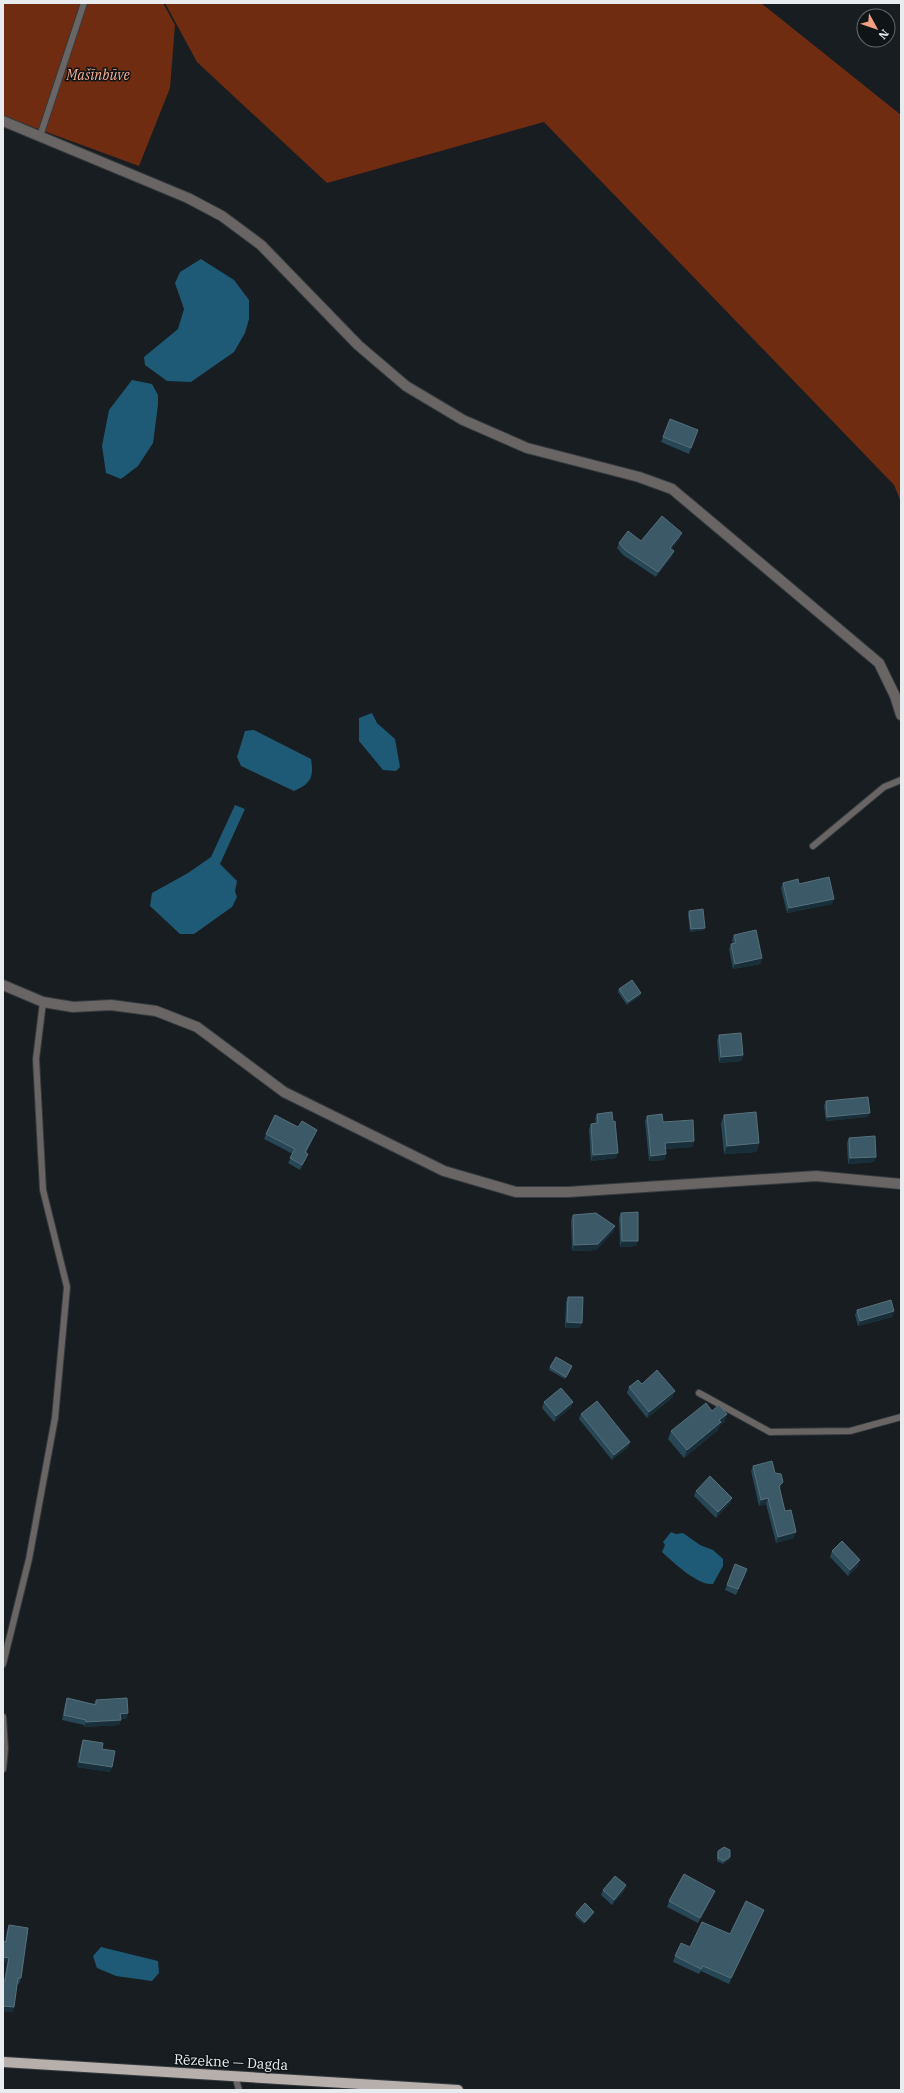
<svg xmlns="http://www.w3.org/2000/svg" width="904" height="2093" viewBox="0 0 904 2093" font-family="'IBM Plex Serif',serif">
<rect width="100%" height="100%" fill="#181d21"/>
<path fill="#6f2c11" d="M3,3h160l12,22 -5,63 -31,78 -136,-50z
M165,3h596l140,112v387l-7,-17 -350,-363 -217,61 -130,-121z"/>
<path fill="#1e5a75" d="M201,259l33,21 15,20v19l-4,14 -11,19 -43,30 -24,-1 -22,-16 -1,-8 34,-28 6,-20 -9,-26 5,-11z
M132,380l20,4 6,11v10l-5,38 -15,23 -17,13 -15,-6 -4,-27 7,-36z
M372,713l5,10 18,16 5,28 -4,4 -13,-1 -24,-29v-23z
M254,730l57,29c3,18 0,25 -17,32l-53,-25 -4,-9 8,-26z
M235,805l10,4 -25,55 17,17 -2,10 2,6 -5,10 -38,27h-14l-30,-28 2,-13 36,-20 23,-16z
M671,1532l5,2 7,-1 17,12 13,5 10,9v7l-10,18c-15,2 -40,-22 -51,-32l3,-7 -2,-3z
M101,1947l57,14 1,12 -7,8 -36,-5 -19,-8 -4,-12z"/>
<g fill="none" stroke-linecap="round" stroke-linejoin="round">
<g stroke="#353a3e" stroke-width="8">
<path id="lane" d="M40,136l44,-133
M813,846l71,-59 17,-7
M699,1393l71,39 80,-1 51,-14
M3,1664l26,-105 26,-141 12,-131 -24,-97 -7,-131 7,-57
M3,1717l2,32 -2,20
M235,2076l4,14"/>
</g>
<g stroke="#353a3e" stroke-width="12">
<path id="street" d="M3,121l185,77 34,18 39,29 97,100 48,41 57,34 64,28 112,29 33,12 207,174 16,33 6,19
M3,985l40,17 30,5 38,-2 45,6 41,16 87,65 160,79 72,21h52l248,-16 85,8"/>
</g>
<g stroke="#353a3e" stroke-width="12">
<path id="primary" d="M3,2062l455,28"/>
</g>
<use href="#lane" stroke="#686564" stroke-width="6"/>
<use href="#street" stroke="#686564" stroke-width="10"/>
<use href="#primary" stroke="#b6afac" stroke-width="10"/>
</g>
<path fill="#274756" d="M698,430l-9,24 -28,-12 2,-5z
M680,538l-9,11 3,2 -2,5 -16,21 -33,-22 -6,-7 2,-5z
M783,883l16,1 33,20 -45,9 -6,-25z
M689,911l15,19 -14,2 -2,-18z
M734,935l28,23 -2,6 -27,5 -4,-20 2,-5h2l-1,-4z
M619,989l22,4 -1,3 -13,9 -9,-13z
M719,1035l24,20 -2,6 -22,2 -2,-22z
M826,1101l42,16 -42,4 -2,-15z
M597,1114l19,44 -25,3 -2,-32 2,-5 5,-1 -1,-4z
M724,1115l35,28 -3,9 -32,2 -3,-31z
M647,1116l16,6 31,19 -2,6 -27,2 1,5 -2,6 -15,1 -4,-40z
M298,1127l19,3 -2,5 -9,18v6l-6,11 -12,-7 5,-9 -29,-15 2,-5z
M849,1138l27,19 -2,5 -26,2 -1,-21z
M621,1213l17,28 -2,5 -16,1 -1,-29z
M573,1215l42,11 -2,6 -17,18 -24,1 -1,-31z
M568,1297l12,31h-15l1,-26z
M857,1310l37,1 -2,6 -34,9 -3,-11z
M550,1367l21,2 -6,10 -16,-9z
M642,1384l31,13 -26,21 -20,-25 2,-6z
M544,1402h29l-2,5 -17,15 -12,-14z
M712,1411l15,3 -3,8 -4,3 -2,5 -34,28 -16,-19 3,-8z
M581,1414l49,28 -2,5 -16,13 -33,-41z
M753,1466l22,7 6,14 -2,2 6,22 9,27 -18,5 -10,-39 -7,2 -8,-35z
M696,1491l36,7 -2,5 -14,15 -22,-22z
M832,1551l26,15 -10,10 -18,-19z
M735,1564l10,11 -9,20 -11,-5z
M67,1698l27,6 2,-4 32,13 -2,6h-5l-2,6 -35,2v-2l-22,-5 3,-16z
M83,1740l19,9 10,18 -2,5 -33,-5 4,-21z
M718,1851l12,6 -1,3 -6,4 -6,-3v-7z
M626,1885l-2,6 -12,14 -11,-10 2,-5z
M715,1891l-2,5 -15,27 -31,-16 2,-6z
M764,1910l-2,5 -33,69 -28,-13 -2,3 -26,-12 2,-6 15,-9 40,-13z
M594,1912l-1,2 -9,10 -9,-8 1,-3z
M9,1925l12,53 -2,6 -2,-1 -3,24 -2,5 -9,-1v-30h1l3,-18 -2,-21 2,-12z"/>
<path fill="#182f3a" d="M682,533l-2,5 -12,15 2,-5z
M674,551l-2,5 -16,21 2,-5z
M834,899l-2,5 -45,9 2,-5z
M705,928l-1,2 -14,2 1,-3z
M762,958l-2,6 -27,5 2,-5z
M641,993l-1,3 -13,9 1,-3z
M743,1055l-2,6 -22,2 2,-6z
M870,1113l-2,4 -42,4 1,-4z
M317,1130l-2,5 -12,22 2,-5z
M694,1141l-2,6 -29,2 2,-6z
M759,1143l-3,9 -32,2 3,-8z
M618,1153l-2,5 -25,3 2,-6z
M308,1154l-2,5 -6,11 2,-5z
M666,1154l-2,6 -15,1 2,-5z
M876,1157l-2,5 -26,2 2,-6z
M615,1226l-2,6 -17,18 -24,1 2,-6z
M622,1241h16l-2,5 -16,1z
M894,1311l-2,6 -34,9 2,-5z
M567,1322l15,1 -2,5h-15z
M675,1391l-2,6 -26,21 2,-6z
M573,1402l-2,5 -17,15 2,-6z
M727,1414l-3,8 -4,3 -2,5 -34,28 3,-8 32,-30z
M630,1442l-2,5 -16,13 2,-5z
M783,1482l-2,5 -4,5 2,-6z
M732,1498l-2,5 -14,15 2,-6z
M768,1498l-2,6 -7,2 2,-6z
M796,1532l-2,6 -18,5 2,-6z
M860,1560l-2,6 -10,10 2,-6z
M128,1713l-2,6h-8l2,-5z
M121,1720l-2,5 -35,2 2,-5z
M79,1762l33,5 -2,5 -33,-5z
M730,1857l-1,3 -6,4 1,-3z
M626,1885l-2,6 -12,14 2,-5z
M715,1891l-2,5 -15,27 2,-5z
M764,1910l-2,5 -33,69 2,-6z
M594,1912l-1,2 -9,10 1,-2z
M3,1957l6,1 -2,5 -4,-1z
M3,2006l11,1 -2,5 -9,-1z"/>
<path fill="#3b5967" stroke="#56707c" d="M670,419l28,11 -7,18 -28,-11z
M662,516l20,17 -12,15 4,3 -16,21 -33,-22 -6,-7 9,-12 13,10z
M829,877l5,22 -45,9 -6,-25 15,-4 1,5z
M703,909l2,19 -14,1 -2,-18z
M756,930l6,28 -27,6 -4,-20 5,-1 -2,-8z
M632,980l9,13 -13,9 -9,-13z
M741,1033l2,22 -22,2 -2,-22z
M868,1097l2,16 -43,4 -1,-16z
M612,1112l1,10 2,-1 3,32 -25,2 -2,-31 7,-1 -1,-9z
M756,1112l3,31 -32,3 -3,-31z
M662,1114l1,8 30,-2 1,21 -29,2 1,11 -15,2 -4,-40z
M275,1115l23,12 4,-6 15,9 -12,22 3,2 -6,11 -12,-7 5,-9 -29,-15z
M875,1136l1,21 -26,1 -1,-20z
M638,1212v29h-16l-1,-28z
M596,1213l19,13 -17,18 -24,1 -1,-30z
M568,1297h15l-1,26 -15,-1z
M891,1300l3,11 -34,10 -3,-11z
M556,1357l16,9 -6,11 -16,-10z
M657,1370l18,21 -26,21 -20,-25 9,-7 4,4z
M561,1388l12,14 -17,14 -12,-14z
M597,1401l33,41 -16,13 -33,-41z
M706,1403l6,8 7,-6 8,9 -8,6 2,2 -34,28 -16,-19z
M772,1461l3,12 6,1 2,8 -4,4 6,25 6,-1 5,22 -18,5 -10,-39 -7,2 -8,-34z
M710,1476l22,22 -14,14 -22,-21z
M842,1541l18,19 -10,10 -18,-19z
M735,1564l12,5 -9,20 -11,-4z
M67,1698l29,7v-5l31,-2 1,15 -8,1 1,6 -35,2v-2l-22,-5z
M83,1740l20,3 -1,6 13,2 -3,16 -33,-5z
M724,1847l6,3v7l-6,4 -6,-3v-7z
M684,1874l31,17 -15,27 -31,-17z
M615,1876l11,9 -12,15 -11,-10z
M746,1901l18,9 -33,68 -28,-12 -2,3 -26,-13 6,-13 9,4 12,-25 28,12z
M585,1903l9,9 -9,10 -9,-9z
M9,1925l19,3 -7,50h-3l-4,29 -11,-1v-25h2l4,-23 -6,-1v-16l3,1z"/>
<g text-anchor="middle" stroke-width="3" stroke-linejoin="round" paint-order="stroke">
<g font-size="14" font-style="italic" fill="#f5ad93" stroke="#0f1417">
<text x="98" y="80">Mašīnbūve</text>
</g>
<g font-size="14" fill="#e8ecee" stroke="#0f1417">
<text transform="translate(231 2062) rotate(3)" y="5">Rēzekne — Dagda</text>
</g>
</g>
<rect width="904" height="2093" fill="none" stroke="#e8ecee" stroke-width="8"/>
<g transform="translate(876 28) rotate(130)"><circle r="19" fill="#0f1417" stroke="#666a6d"/>
<path d="M0-3L7 15L0 10L-7 15Z" fill="#f39f82"/>
<text y="-6" font-size="11" font-weight="bold" text-anchor="middle" fill="#e8ecee">N</text>
</g>
</svg>
